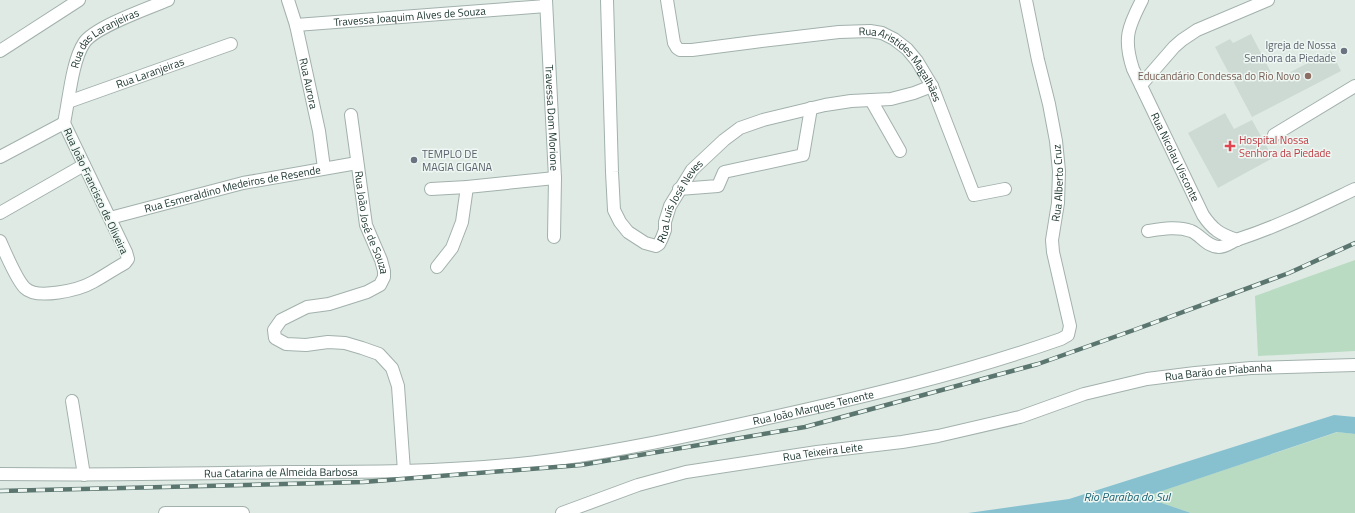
<svg xmlns="http://www.w3.org/2000/svg" width="1355" height="513" viewBox="0 0 1355 513" font-family="'Titillium Web',sans-serif">
<rect width="100%" height="100%" fill="#dfeae5"/>
<path fill="#cddad4" d="M1251,34l24,46 56,-29 10,20 -89,46 -37,-70 15,-8 3,4z
M1225,113l9,16 18,-9 21,38 -55,30 -30,-55z"/>
<path fill="#b8dbc2" d="M1355,260v91l-97,5 -3,-60z
M1338,432l17,2v79h-164l-48,-16z"/>
<path fill="#87c1cf" d="M1334,415l21,2v17l-18,-2 -193,65 47,16h-223l101,-14z"/>
<g fill="none" stroke-linecap="round" stroke-linejoin="round">
<g stroke="#a2b1ac" stroke-width="14">
<g id="minor">
<path id="s1" d="M288,0l8,25 23,106 5,37"/>
<path id="s2" d="M546,0l9,178 -1,59"/>
<path id="s3" d="M607,0l5,172 2,38 6,12 8,10 17,11 11,3 3,-2 3,-6 3,-8v-8l5,-16 22,-36 32,-30 16,-12 23,-8 62,-15 26,-4 40,-2 23,-6 18,-7"/>
<path id="s4" d="M667,0l7,43 3,5 3,2h12l62,-8 85,-10 31,-1 12,2 12,6 13,10 10,12 15,25 42,109 31,-6"/>
<path id="s5" d="M1142,0c-14,27 -19,39 -9,69l70,146c10,15 17,19 34,25"/>
<path id="s6" d="M296,25l250,-19"/>
<path d="M1141,85l33,-38 8,-7 15,-10 71,-30"/>
<path d="M871,100l29,51"/>
<path id="s7" d="M68,102l163,-58"/>
<path id="s8" d="M351,115l15,110 15,35 3,11v6l-4,8 -13,7 -38,12 -22,3 -26,13 -7,10 1,8 11,6 20,1 22,-3 17,1 17,5 17,6 13,14 6,18 6,85"/>
<path id="s9" d="M64,123c5,-23 8,-62 20,-80 10,-16 65,-35 84,-43"/>
<path d="M1274,135l81,-49"/>
<path d="M0,157l64,-34"/>
<path d="M431,189l36,-2 88,-9"/>
<path d="M679,189l39,-3 6,-14 79,-17 8,-47"/>
<path d="M0,213l84,-48"/>
<path id="s10" d="M110,218l133,-35 114,-20"/>
<path d="M1148,231c13,-2 29,-5 43,0 10,4 16,16 28,16 8,0 13,-6 20,-8 40,-13 78,-32 116,-50"/>
<path d="M0,241c5,11 17,40 25,47 12,12 54,2 68,-6 11,-6 21,-13 32,-19l3,-4 -2,-7 -62,-129"/>
<path d="M437,267l15,-19 10,-26 5,-35"/>
<path d="M72,401l12,74"/>
<path id="s11" d="M0,474c96,1 191,0 287,-2 77,0 155,0 232,-8 83,-9 164,-27 245,-45 100,-22 200,-46 297,-80l7,-4 2,-9 -17,-74 -1,-12 6,-37 1,-32 -3,-30 -7,-37 -11,-44 -12,-60"/>
<path d="M165,513h78"/>
<path id="s12" d="M562,513l76,-28 48,-13 131,-20 85,-10 36,-6 82,-19 64,-23 63,-15 48,-6 56,-5 104,-3"/>
</g>
</g>
<g stroke="#a2b1ac" stroke-width="14">
<path id="tertiary" d="M0,51l79,-51"/>
</g>
<use href="#minor" stroke="#fff" stroke-width="12"/>
<use href="#tertiary" stroke="#fff" stroke-width="12"/>
<g stroke="#5b756f" stroke-width="4.5">
<path id="rail" d="M0,491l363,-9 218,-17 224,-38 233,-63 96,-34 155,-57 66,-30"/>
</g>
<use href="#rail" stroke="#eff7f3" stroke-width="3" stroke-dasharray="9" stroke-linecap="butt"/>
</g>
<g fill="#6b7280" stroke="#eff7f3" stroke-width="1.5">
<circle cx="1344" cy="51" r="4"/>
<circle cx="414" cy="160" r="4"/>
</g>
<circle fill="#8d6e63" stroke="#eff7f3" stroke-width="1.5" cx="1308" cy="76" r="4"/>
<path fill="#e0444e" stroke="#eff7f3" stroke-width="1.5" d="M1228 140h4v4h4v4h-4v4h-4v-4h-4v-4h4z"/>
<g text-anchor="middle" stroke-width="3" stroke-linejoin="round" paint-order="stroke">
<g font-size="11" fill="#203933" stroke="#eff7f3">
<text dy="4" stroke="none"><textPath href="#s6" startOffset="114">Travessa Joaquim Alves de Souza</textPath></text>
<text dy="4" stroke="none"><textPath href="#s9" startOffset="101">Rua das Laranjeiras</textPath></text>
<text dy="4" stroke="none"><textPath href="#s4" startOffset="290">Rua Aristides Magalhães</textPath></text>
<text dy="4" stroke="none"><textPath href="#s7" startOffset="87">Rua Laranjeiras</textPath></text>
<text dy="4" stroke="none"><textPath href="#s1" startOffset="86">Rua Aurora</textPath></text>
<text dy="4" stroke="none"><textPath href="#s2" startOffset="118">Travessa Dom Morione</textPath></text>
<text dy="4" stroke="none"><textPath href="#s5" startOffset="170">Rua Nicolau Visconte</textPath></text>
<text dy="4" stroke="none"><textPath href="#s11" startOffset="1239">Rua Alberto Cruz</textPath></text>
<text dy="4" stroke="none"><textPath href="#s10" startOffset="126">Rua Esmeraldino Medeiros de Resende</textPath></text>
<text transform="translate(96 191) rotate(65)" y="4">Rua João Francisco de Oliveira</text>
<text dy="4" stroke="none"><textPath href="#s3" startOffset="320">Rua Luís José Neves</textPath></text>
<text dy="4" stroke="none"><textPath href="#s8" startOffset="110">Rua João José de Souza</textPath></text>
<text dy="4" stroke="none"><textPath href="#s12" startOffset="674">Rua Barão de Piabanha</textPath></text>
<text dy="4" stroke="none"><textPath href="#s11" startOffset="819">Rua João Marques Tenente</textPath></text>
<text dy="4" stroke="none"><textPath href="#s12" startOffset="269">Rua Teixeira Leite</textPath></text>
<text dy="4" stroke="none"><textPath href="#s11" startOffset="281">Rua Catarina de Almeida Barbosa</textPath></text>
</g>
<g font-size="11" fill="#5b616d" stroke="#eff7f3" text-anchor="end">
<text x="1336" y="49">Igreja de Nossa<tspan x="1336" dy="13">Senhora da Piedade</tspan></text>
<text x="422" y="158" text-anchor="start">TEMPLO DE<tspan x="422" dy="13">MAGIA CIGANA</tspan></text>
</g>
<g font-size="11" fill="#785e54" stroke="#eff7f3" text-anchor="end">
<text x="1300" y="80">Educandário Condessa do Rio Novo</text>
</g>
<g font-size="11" fill="#be3a42" stroke="#eff7f3" text-anchor="start">
<text x="1239" y="144">Hospital Nossa<tspan x="1239" dy="13">Senhora da Piedade</tspan></text>
</g>
<g font-size="12" font-style="italic" fill="#1c6274" stroke="#eff7f3">
<text x="1127" y="501">Rio Paraíba do Sul</text>
</g>
</g>
</svg>
